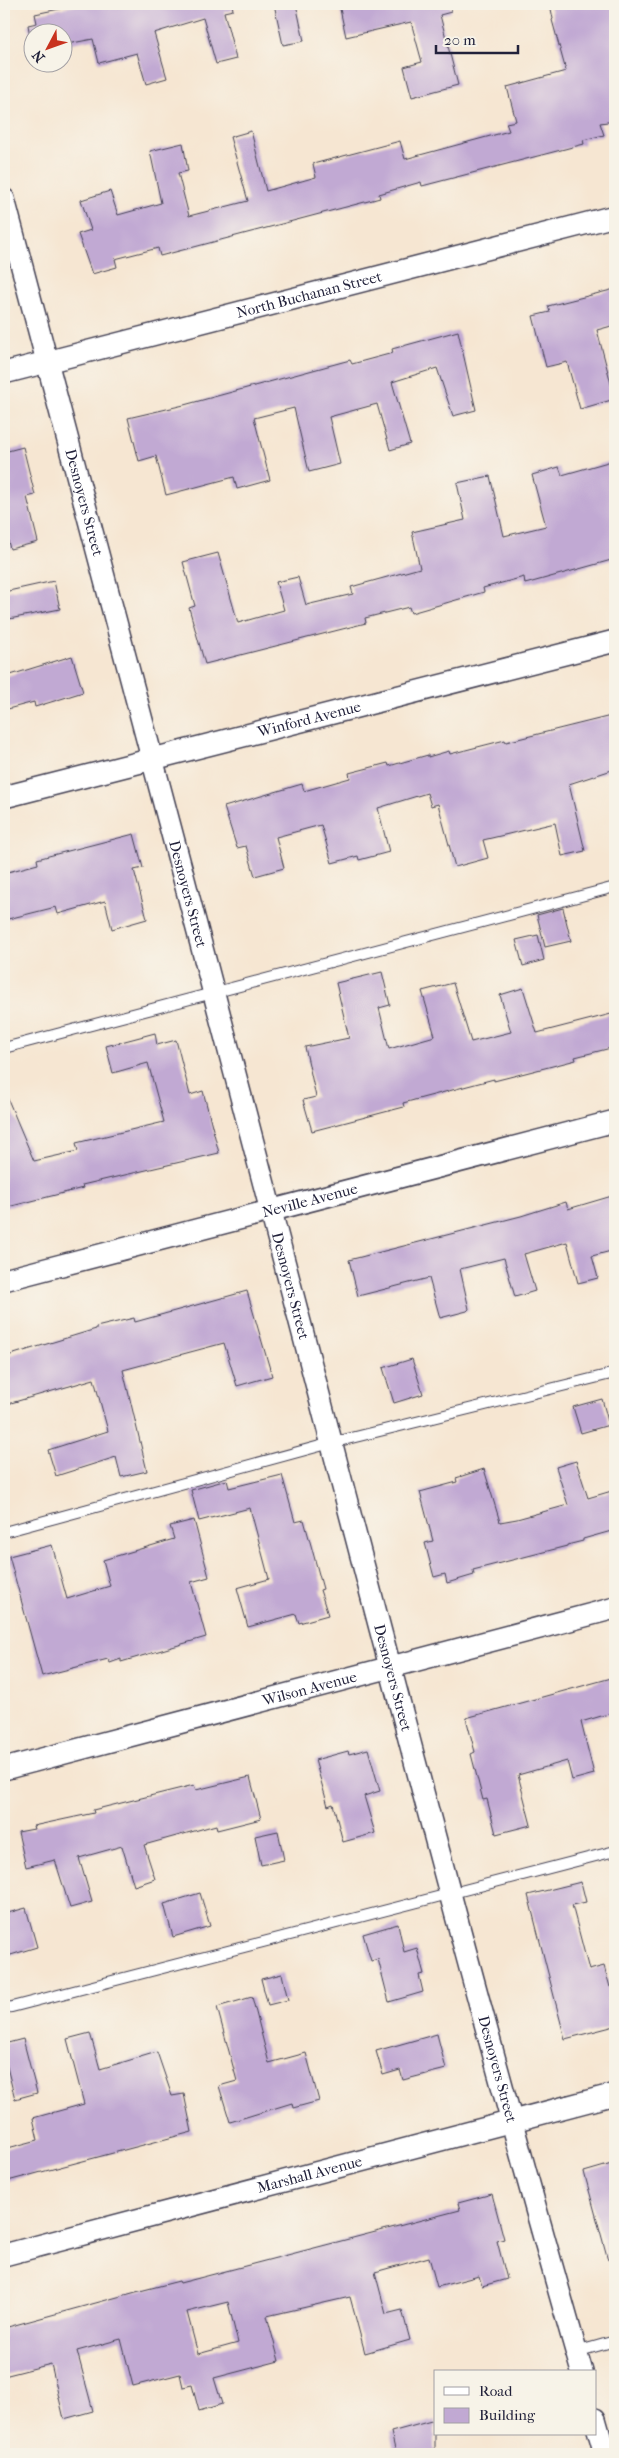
<svg xmlns="http://www.w3.org/2000/svg" width="619" height="2458" viewBox="0 0 619 2458" font-family="'IM FELL French Canon',serif">
<rect width="100%" height="100%" fill="#f7f3e8"/>
<filter id="ink" filterUnits="userSpaceOnUse"><feTurbulence type="fractalNoise" baseFrequency=".02" numOctaves="2"/><feDisplacementMap in="SourceGraphic" scale="10" xChannelSelector="R" yChannelSelector="G"/><feConvolveMatrix kernelMatrix="1 2 1 2 8 2 1 2 1" color-interpolation-filters="sRGB"/></filter>
<filter id="wash" filterUnits="userSpaceOnUse"><feTurbulence type="fractalNoise" baseFrequency=".0096" numOctaves="4" result="noise"/><feDisplacementMap in="SourceGraphic" scale="20" xChannelSelector="R" yChannelSelector="G"/><feGaussianBlur stdDeviation="1.12" result="paint"/><feColorMatrix in="noise" values="0 0 0 0 0 0 0 0 0 0 0 0 0 0 0 0 0 1.4 0 .05"/><feComposite in="paint" operator="in"/></filter>
<g filter="url(#wash)">
<rect width="100%" height="100%" fill="#f6e6d2"/>
<g id="blocks">
<path fill="#c1a9d3" fill-rule="evenodd" d="M83,4h149l1,6 -9,2 12,47 -20,5 -13,-46 -49,15 13,45 -21,6 -9,-31 -38,10 -6,-24 -31,6v-13h-30v15l-4,-22 9,-2 -2,-9z
M274,4h22l8,37 -21,4z
M362,4h88l1,8 -11,3 18,70 -46,12 -8,-30 18,-5 -11,-40 -65,15 -6,-28z
M550,4h65v117l-15,2 4,12 -21,5 1,4 -162,42 -1,-4 -42,12 1,4 -220,58 -2,-8 -43,11 2,8 -25,7 -14,-40 13,-4 -10,-30 29,-9 8,24 43,-12 -11,-52 33,-8 5,28 -10,2 11,43 59,-15 -18,-64 21,-6 15,60 50,-14 -3,-13 87,-23 5,18 104,-28 -3,-8 10,-2 -9,-34 59,-16 -14,-51 1,-1z
M615,289v36l-18,5 18,69 -35,10 -13,-47 -21,5 -13,-51 17,-4 -2,-6z
M458,331l18,79 -23,6 -16,-48 -45,14 18,62 -20,6 -13,-46 -48,13 11,47 -31,8 -15,-64 -40,10 16,62 -33,9 -3,-12 -68,18 -10,-39 -17,5 -11,-43 56,-13 166,-45 2,4 41,-11 -1,-4z
M23,447l12,48 -8,2 11,45 -28,7 -6,-24v-73z
M615,460v99l-90,25 -1,-7 -41,11 1,4 -73,21 -2,-6 -44,11 1,5 -161,41 -16,-56 6,-2 -12,-44 35,-9 20,70 46,-13 -8,-28 22,-5 8,28 47,-11 -2,-7 69,-19 -8,-36 53,-12 -8,-37 33,-7 14,60 42,-10 -14,-51 27,-8 3,8z
M54,581l6,28 -56,11v-28z
M72,656l11,36 -48,15 -1,-5 -30,8v-33z
M615,715v54l-46,15 16,67 -23,5 -7,-33 -72,17 5,18 -33,9 -17,-63 -7,2 -4,-13 -49,15 11,44 -30,8 -1,-4 -26,7 -11,-38 -45,12 8,31 -29,8 -9,-30 -9,2 -13,-41 78,-23 2,7 46,-13 -1,-5 39,-10 1,3 39,-11v2l21,-6 1,3 55,-14 1,2z
M134,834l9,34 -9,2 13,49 -35,10 -7,-28 -47,13 -2,-7 -52,13v-47l34,-9 -1,-5z
M563,908l8,33 -26,6 -8,-32z
M538,935l6,25 -21,6 -7,-26z
M382,972l8,33 -11,3 10,41 46,-13 -13,-45 31,-8 18,59 40,-10 -11,-37 23,-7 14,45 78,-20v34l-40,10 1,3 -82,21v-2l-91,24 1,4 -92,24 -9,-31 13,-3 -11,-50 44,-9 -13,-55z
M155,1033l2,12 19,-5 14,55 13,-4 16,62 -137,32 1,3 -79,20v-118l30,71 44,-10 -2,-8 88,-21 -16,-59 -35,10 -7,-27z
M612,1196l3,14v40l-23,6 6,22 -20,5 -11,-41 -43,12 11,37 -20,6 -11,-39 -44,11 9,40 -2,2 -27,7 -11,-40 -71,18 -9,-36 172,-44 45,-14 2,7z
M247,1291l25,85 -35,10 -13,-43 -101,27 24,101 -26,6 -5,-20 -60,19 -8,-26 60,-19 -14,-52 -90,26v-48l92,-28v-2l38,-9 1,4z
M412,1359l11,35 -29,9 -11,-35z
M602,1399l7,26 -28,8 -8,-26z
M576,1461l12,37 27,-8v40l-32,9v2l-16,4v1l-94,24 1,5 -27,8 -2,-9 -11,3 -9,-34 8,-2 -13,-49 37,-10 -1,-4 28,-9 16,53 17,-3 51,-14 -12,-38z
M282,1475l13,47 9,-2 19,69 -3,1 8,25 -29,8 -3,-9 -48,13 -11,-39 32,-9 -19,-71 -51,13 -8,-31 36,-10 2,8z
M194,1520l15,57 -18,5 15,55 -85,25v-3l-11,4 -2,-4 -66,17 -33,-120 43,-11 15,54 43,-13 -7,-26 71,-21 -4,-13z
M615,1677v35l-34,10 13,52 -22,6 -5,-19 -49,14 13,50 -35,9 -9,-35 -4,1 -12,-46 4,-2 -9,-34z
M368,1749l12,42 -16,5 11,37 -32,9 -10,-38 -5,2 -13,-46 33,-9 1,3z
M250,1777l11,42 -44,11 -1,-5 -72,20 11,34 -21,7 -12,-40 -43,12 13,44 -22,6 -15,-48 -29,7 -8,-35 16,-3 -1,-3 61,-13 -1,-3 101,-25 2,5z
M278,1831l6,29 -23,5 -6,-29z
M581,1882l5,20 -14,3 17,65 15,-4 6,21 5,-1v40l-50,13 -37,-144z
M200,1893l10,33 -37,11 -9,-33z
M26,1908l11,39 -33,10v-43z
M398,1924l6,28 13,-4 7,26 -5,1 4,17 -34,10 -11,-43 -7,2 -8,-27z
M282,1974l6,26 -20,5 -7,-26z
M252,1997l17,66 37,-10 13,48 -26,7 -1,-5 -62,19 -11,-36 18,-5 -20,-74z
M90,2033l10,36 57,-17 15,44 12,-2 8,38 -188,50v-33l34,-9 -5,-22 51,-14 -17,-65z
M437,2034l9,35 -43,11 -3,-10 -17,5 -7,-24z
M23,2039l14,54 -22,6 -11,-44v-11z
M615,2163v96l-7,1 -24,-88z
M492,2194l12,45 -7,2 10,38 -25,7 -3,-10 -42,11 -8,-30 -54,15 11,42 16,-4 8,30 -45,13 -15,-56 -83,19 12,45 -65,17 8,26 -23,7 -7,-26 -9,2 -3,-13 -47,12 -12,-47 -44,12 16,60 -29,8 -13,-55 -47,12v-48l132,-36 43,-11 1,2 280,-73 -2,-7zM228,2302l10,41 -40,11 -11,-42z
M435,2420v34h-39l-5,-22z"/>
</g>
</g>
<g filter="url(#ink)">
<use href="#blocks" fill-opacity="0" stroke="#423f52" stroke-width="1"/>
<g fill="none" stroke-linecap="round" stroke-linejoin="round">
<g stroke="#423f52" stroke-width="12">
<path id="service" d="M4,1048l611,-161
M4,1532l327,-89 284,-70
M4,2009l611,-158
M576,2352l39,-11"/>
</g>
<g stroke="#423f52" stroke-width="24">
<g id="minor">
<path id="s1" d="M4,199c89,338 180,677 268,1016 101,386 200,773 310,1157"/>
<path id="s2" d="M4,373l611,-157"/>
<path id="s3" d="M4,797l611,-156"/>
<path id="s4" d="M4,1280l611,-159"/>
<path id="s5" d="M4,1769l611,-161"/>
<path id="s6" d="M4,2255l611,-161"/>
<path d="M595,2419l10,35"/>
</g>
</g>
<use href="#service" stroke="#fff" stroke-width="10"/>
<use href="#minor" stroke="#fff" stroke-width="21"/>
</g>
</g>
<g text-anchor="middle" stroke-width="4.5" stroke-linejoin="round" paint-order="stroke">
<g font-size="15" fill="#22223b" stroke="#f7f3e8">
<text dy="5" stroke="none"><textPath href="#s2" startOffset="315">North Buchanan Street</textPath></text>
<text dy="5" stroke="none"><textPath href="#s1" startOffset="314">Desnoyers Street</textPath></text>
<text dy="5" stroke="none"><textPath href="#s3" startOffset="315">Winford Avenue</textPath></text>
<text dy="5" stroke="none"><textPath href="#s1" startOffset="719">Desnoyers Street</textPath></text>
<text dy="5" stroke="none"><textPath href="#s4" startOffset="316">Neville Avenue</textPath></text>
<text dy="5" stroke="none"><textPath href="#s1" startOffset="1124">Desnoyers Street</textPath></text>
<text dy="5" stroke="none"><textPath href="#s1" startOffset="1529">Desnoyers Street</textPath></text>
<text dy="5" stroke="none"><textPath href="#s5" startOffset="316">Wilson Avenue</textPath></text>
<text dy="5" stroke="none"><textPath href="#s1" startOffset="1934">Desnoyers Street</textPath></text>
<text dy="5" stroke="none"><textPath href="#s6" startOffset="316">Marshall Avenue</textPath></text>
</g>
</g>
<rect width="619" height="2458" fill="none" stroke="#f7f3e8" stroke-width="20"/>
<rect x="434" y="2370" width="162" height="65" fill="#f7f3e8" stroke="#a29fa3"/>
<rect x="444" y="2387" width="25" height="8" fill="#ffffff" stroke="#a29fa3"/>
<text x="479" y="2396" font-size="15" fill="#22223b">Road</text>
<rect x="444" y="2408" width="25" height="15" fill="#c1a9d3" stroke="#a29fa3"/>
<text x="479" y="2420" font-size="15" fill="#22223b">Building</text>
<g transform="translate(48 48) rotate(229)"><circle r="24" fill="#f7f3e8" stroke="#a29fa3"/>
<path d="M0-4L9 19L0 12L-9 19Z" fill="#c8321e"/>
<text y="-8" font-size="14" font-weight="bold" text-anchor="middle" fill="#22223b">N</text>
</g>
<path d="M436 45v8h82v-8" fill="none" stroke="#22223b" stroke-width="2.5"/>
<text x="444" y="45" font-size="15" fill="#22223b" stroke="#f7f3e8" stroke-width="4" paint-order="stroke">20 m</text>
</svg>
